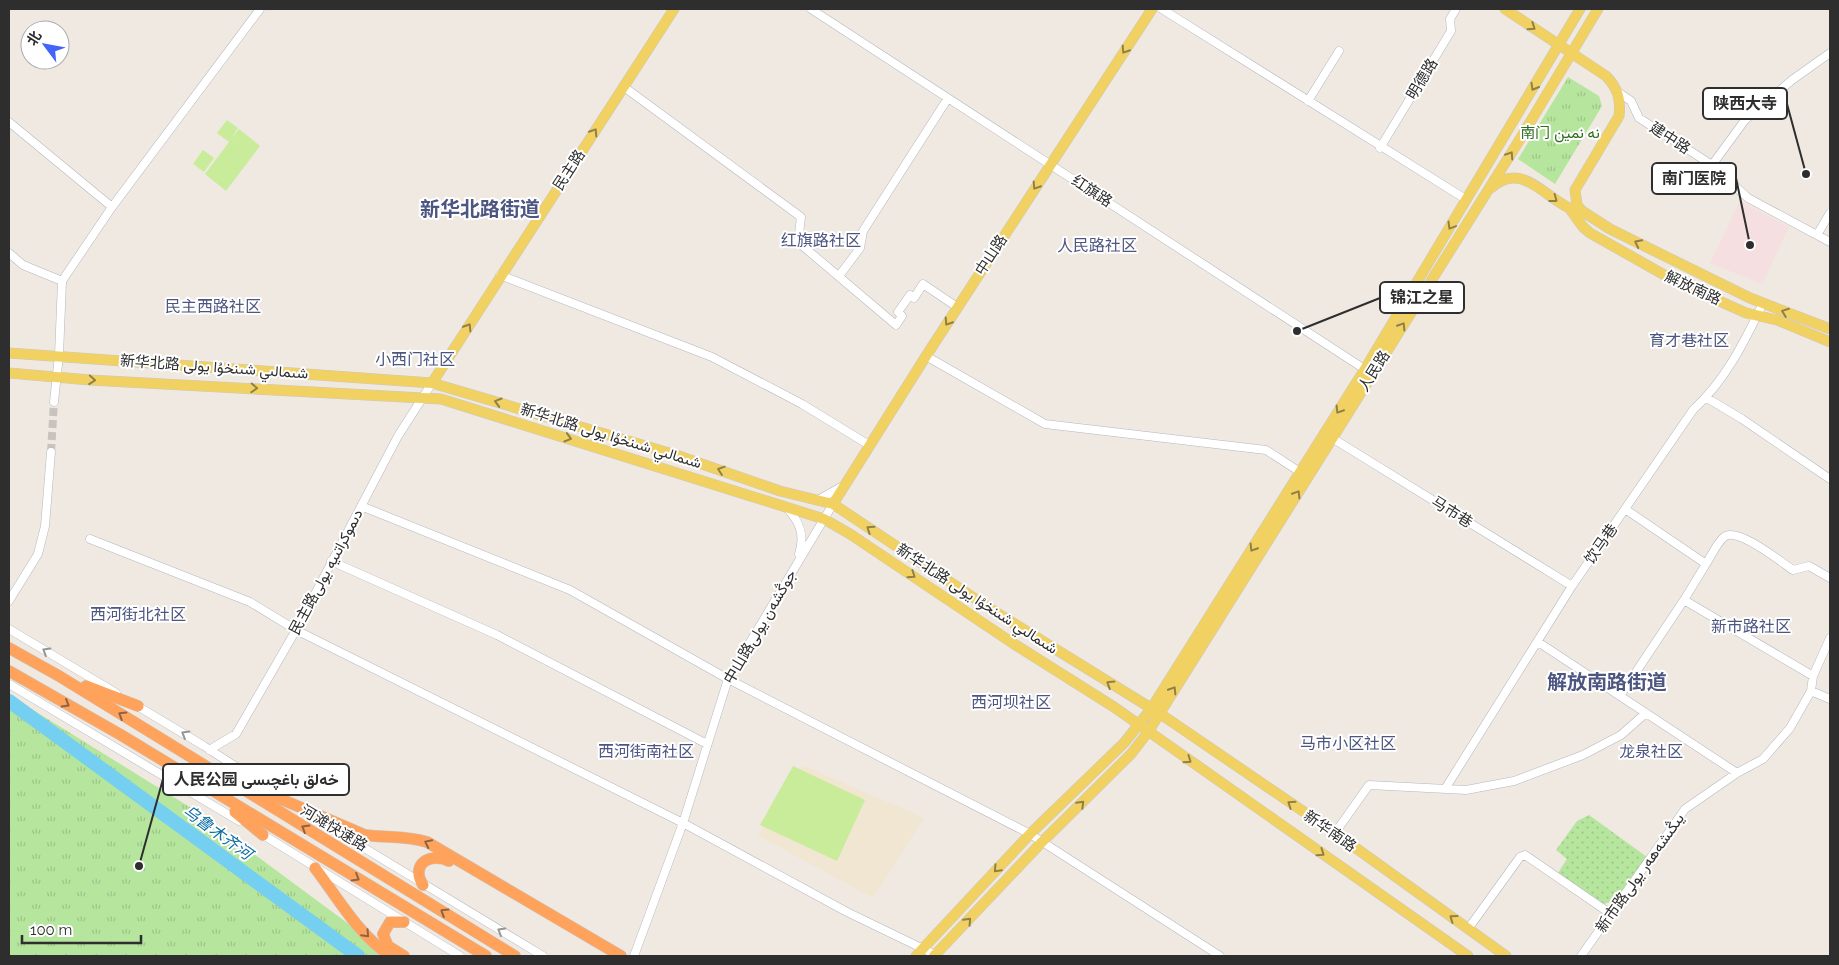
<svg xmlns="http://www.w3.org/2000/svg" width="1839" height="965" viewBox="0 0 1839 965" font-family="Raleway,Vazirmatn,'Noto Sans SC',sans-serif">
<defs>
<pattern id="grass-dots" width="8" height="8" patternUnits="userSpaceOnUse" patternTransform="scale(1.25)"><rect width="8" height="8" fill="#b6e59e"/><path d="M2 2h.1M6 6h.1" fill="none" stroke="#9dc588" stroke-width="1.8" stroke-linecap="round"/></pattern>
<pattern id="park-tufts" width="24" height="20" patternUnits="userSpaceOnUse" patternTransform="scale(1.25)"><rect width="24" height="20" fill="#b6e59e"/><path d="M3 7l-1-3M5 7V3M7 7l1-3M15 17l-1-3M17 17v-4M19 17l1-3" fill="none" stroke="#9dc588"/></pattern>
</defs>
<rect width="100%" height="100%" fill="#efe9e1"/>
<path fill="#f0e6d1" d="M802,765l122,53 -51,80 -115,-63z"/>
<path fill="#f5dfe0" d="M1740,201l49,26 -27,57 -52,-21z"/>
<path fill="url(#grass-dots)" d="M1589,815l58,42 -32,43 -11,4 -46,-31 9,-14 -11,-9 21,-29z"/>
<path fill="url(#park-tufts)" d="M1568,77l31,19 3,10 -47,78 -37,-25z
M9,695l187,116 196,145h-383z"/>
<path fill="#c9ec9a" d="M227,120l11,8 -7,11 8,-10 21,17 -34,45 -21,-17 24,-32 -12,-9z
M203,150l11,8 -10,14 -11,-8z
M793,766l72,34 -28,61 -77,-36z"/>
<g fill="none" stroke-linecap="round" stroke-linejoin="round">
<path stroke="#75cff0" stroke-width="14" d="M9,701l349,255"/>
<path stroke="#c8c4bd" stroke-width="8" stroke-dasharray="8 4" stroke-linecap="butt" d="M51,452l3,-50"/>
<g stroke="#b4b7c1" stroke-width="9">
<path id="minor" d="M811,9l558,363
M1162,9l305,191
M624,87l177,130 -3,25 98,83 6,-9 -4,-4 12,-17 4,3 9,-14 34,23
M1618,92l13,9 8,17 73,47 36,33 82,44
M1308,101l31,-50
M9,122l103,85
M1380,148l71,-117 -1,-12 6,-10
M1712,165l33,-45 47,-40 38,-27
M1817,235l13,-22
M9,253l14,12 39,16
M500,275l212,82 90,47 67,41
M839,276l21,-28 3,-17 85,-133
M926,356l119,68 221,26 34,22
M1707,398l35,21 88,60
M54,402l5,-47 3,-74 50,-74 148,-198
M1332,438l240,148
M818,500l25,-14
M361,506l209,84 158,89 302,155 190,122
M787,508c13,14 18,28 12,46
M1625,509l81,55 -22,36
M90,539l160,63 46,28 387,193 164,89 91,44
M331,561l166,74 210,109
M1706,564c5,-8 11,-21 18,-27 13,-11 57,25 69,33l16,-4 21,12
M9,601l29,-47 7,-28 6,-74
M9,629l107,64
M1538,642l199,131
M9,684l230,137
M1811,691l19,8
M1620,696l64,-96 129,76
M134,704l70,42 71,46
M209,750l27,-16 60,-104 102,-194 34,-53
M1445,789l127,-203 121,-176c32,-29 52,-69 70,-107
M318,820l225,136
M260,833l200,123
M1335,833l34,-48 97,5 48,-9 69,-26 38,-20 25,-22
M1468,929l52,-72 5,-2 86,59
M634,956l49,-133 45,-144 105,-175
M1581,956l104,-147 52,-36 26,-14 27,-31 21,-37 2,-15 17,-38"/>
</g>
<g stroke="#c9c9c9" stroke-width="11">
<path id="major" d="M1505,9l101,67c12,12 15,24 13,40l-44,74 2,15 5,6 28,18 140,69 80,31
M1491,188c32,-29 55,13 85,23
M1570,209l13,18 7,6 85,48 71,32 31,7 53,22
M9,353l423,30 244,72 104,36 53,13 156,104 170,105 176,120 171,123
M9,373l81,7 351,19 383,120 26,15 164,110 100,63 354,249
M432,383l242,-374
M833,504l93,-148 226,-347
M916,956l114,-122 94,-91 27,-34 214,-340 215,-360
M934,956l108,-114 89,-88 17,-22 369,-588 81,-135"/>
</g>
<g stroke="#c9c9c9" stroke-width="12">
<path id="highway" d="M9,648l50,28 456,280
M9,671l112,64 365,221
M86,686l52,20
M234,779l131,56c21,3 41,0 62,7l194,114
M235,812l28,23
M315,868c23,30 44,68 76,88
M423,885c-13,-21 7,-33 26,-24
M404,956l-16,-10 -5,-12 7,-12h14"/>
</g>
<use href="#minor" stroke="#fff" stroke-width="8"/>
<use href="#major" stroke="#f2d163" stroke-width="10"/>
<use href="#highway" stroke="#ffa35c" stroke-width="11"/>
</g>
<defs><path id="oneway-chevron" d="M-2-3.5L2.5 0L-2 3.5" fill="none" stroke-width="1.6" stroke-linecap="round" stroke-linejoin="round" transform="scale(1.25)"/></defs>
<g stroke="#908048">
<use href="#oneway-chevron" transform="translate(1532 27) rotate(34)"/>
<use href="#oneway-chevron" transform="translate(1125 50) rotate(123)"/>
<use href="#oneway-chevron" transform="translate(1534 87) rotate(120)"/>
<use href="#oneway-chevron" transform="translate(594 132) rotate(-57)"/>
<use href="#oneway-chevron" transform="translate(1510 155) rotate(-57)"/>
<use href="#oneway-chevron" transform="translate(1036 186) rotate(123)"/>
<use href="#oneway-chevron" transform="translate(1554 199) rotate(37)"/>
<use href="#oneway-chevron" transform="translate(1451 226) rotate(121)"/>
<use href="#oneway-chevron" transform="translate(1638 243) rotate(-153)"/>
<use href="#oneway-chevron" transform="translate(1785 312) rotate(-159)"/>
<use href="#oneway-chevron" transform="translate(948 322) rotate(123)"/>
<use href="#oneway-chevron" transform="translate(1402 326) rotate(-58)"/>
<use href="#oneway-chevron" transform="translate(468 327) rotate(-58)"/>
<use href="#oneway-chevron" transform="translate(92 380) rotate(4)"/>
<use href="#oneway-chevron" transform="translate(254 388) rotate(3)"/>
<use href="#oneway-chevron" transform="translate(498 402) rotate(-164)"/>
<use href="#oneway-chevron" transform="translate(1339 410) rotate(122)"/>
<use href="#oneway-chevron" transform="translate(568 438) rotate(17)"/>
<use href="#oneway-chevron" transform="translate(721 470) rotate(-161)"/>
<use href="#oneway-chevron" transform="translate(1297 494) rotate(-58)"/>
<use href="#oneway-chevron" transform="translate(870 529) rotate(-146)"/>
<use href="#oneway-chevron" transform="translate(1253 548) rotate(122)"/>
<use href="#oneway-chevron" transform="translate(912 575) rotate(34)"/>
<use href="#oneway-chevron" transform="translate(1110 684) rotate(-148)"/>
<use href="#oneway-chevron" transform="translate(1173 690) rotate(-58)"/>
<use href="#oneway-chevron" transform="translate(1188 760) rotate(35)"/>
<use href="#oneway-chevron" transform="translate(1081 804) rotate(-45)"/>
<use href="#oneway-chevron" transform="translate(1291 804) rotate(-146)"/>
<use href="#oneway-chevron" transform="translate(1321 853) rotate(35)"/>
<use href="#oneway-chevron" transform="translate(997 869) rotate(133)"/>
<use href="#oneway-chevron" transform="translate(1453 918) rotate(-144)"/>
<use href="#oneway-chevron" transform="translate(968 921) rotate(-47)"/>
</g>
<g stroke="#969696">
<use href="#oneway-chevron" transform="translate(46 651) rotate(-149)"/>
<use href="#oneway-chevron" transform="translate(185 734) rotate(-149)"/>
<use href="#oneway-chevron" transform="translate(501 931) rotate(-150)"/>
</g>
<g stroke="#8c6343">
<use href="#oneway-chevron" transform="translate(66 704) rotate(30)"/>
<use href="#oneway-chevron" transform="translate(122 715) rotate(-148)"/>
<use href="#oneway-chevron" transform="translate(305 828) rotate(-149)"/>
<use href="#oneway-chevron" transform="translate(428 843) rotate(-154)"/>
<use href="#oneway-chevron" transform="translate(356 878) rotate(31)"/>
<use href="#oneway-chevron" transform="translate(444 912) rotate(-148)"/>
<use href="#oneway-chevron" transform="translate(366 934) rotate(47)"/>
</g>
<g text-anchor="middle" stroke-width="4" stroke-linejoin="round" paint-order="stroke">
<g font-size="15" fill="#2e2e2e" stroke="#fff">
<text transform="translate(1422 79) rotate(-59)" y="5">明德路</text>
<text transform="translate(1670 138) rotate(33)" y="5">建中路</text>
<text transform="translate(569 170) rotate(-57)" y="5">民主路</text>
<text transform="translate(1092 191) rotate(33)" y="5">红旗路</text>
<text transform="translate(991 255) rotate(-57)" y="5">中山路</text>
<text transform="translate(1693 288) rotate(25)" y="5">解放南路</text>
<text transform="translate(214 367) rotate(4)" y="5">新华北路 شىمالىي شىنخۇا يولى</text>
<text transform="translate(1374 371) rotate(-58)" y="5">人民路</text>
<text transform="translate(611 436) rotate(17)" y="5">新华北路 شىمالىي شىنخۇا يولى</text>
<text transform="translate(1452 512) rotate(32)" y="5">马市巷</text>
<text transform="translate(1601 544) rotate(-55)" y="5">饮马巷</text>
<text transform="translate(326 572) rotate(-62)" y="5">民主路دىموكراتىيە يولى</text>
<text transform="translate(977 599) rotate(33)" y="5">新华北路 شىمالىي شىنخۇا يولى</text>
<text transform="translate(760 627) rotate(-60)" y="5">中山路جوڭشەن يولى</text>
<text transform="translate(334 828) rotate(31)" y="5">河滩快速路</text>
<text transform="translate(1330 831) rotate(35)" y="5">新华南路</text>
<text transform="translate(1640 873) rotate(-55)" y="5">新市路يىڭىشەھەر يولى</text>
</g>
<g font-size="15" fill="#2c6e1b" stroke="#fff">
<text x="1560" y="138">南门 نە نمين</text>
</g>
<g font-size="16" fill="#4d5680" stroke="#fff">
<text x="821" y="246">红旗路社区</text>
<text x="1097" y="251">人民路社区</text>
<text x="213" y="312">民主西路社区</text>
<text x="1689" y="346">育才巷社区</text>
<text x="415" y="365">小西门社区</text>
<text x="138" y="620">西河街北社区</text>
<text x="1751" y="632">新市路社区</text>
<text x="1011" y="708">西河坝社区</text>
<text x="1348" y="749">马市小区社区</text>
<text x="646" y="757">西河街南社区</text>
<text x="1651" y="757">龙泉社区</text>
</g>
<g font-size="16" font-style="italic" fill="#0d6fa3" stroke="#fff">
<text transform="translate(218 832) rotate(36)" y="6">乌鲁木齐河</text>
</g>
<g font-size="20" font-weight="bold" fill="#4d5680" stroke="#fff">
<text x="480" y="216">新华北路街道</text>
<text x="1607" y="689">解放南路街道</text>
</g>
</g>
<path fill="none" stroke="#2e2e2e" stroke-width="2" d="M1806 174L1787 104M1750 245L1736 178M1297 331L1380 298M139 866L163 779"/>
<g fill="#2e2e2e" stroke="#fff" stroke-width="2">
<circle cx="1806" cy="174" r="5"/>
<circle cx="1750" cy="245" r="5"/>
<circle cx="1297" cy="331" r="5"/>
<circle cx="139" cy="866" r="5"/>
</g>
<g fill="#fff" stroke="#2e2e2e" stroke-width="2">
<rect x="1703" y="88" width="84" height="31" rx="5"/>
<rect x="1652" y="163" width="84" height="31" rx="5"/>
<rect x="1380" y="282" width="84" height="31" rx="5"/>
<rect x="163" y="764" width="186" height="31" rx="5"/>
</g>
<g font-size="16" text-anchor="middle" font-weight="bold" fill="#2e2e2e">
<text x="1745" y="109">陕西大寺</text>
<text x="1694" y="184">南门医院</text>
<text x="1422" y="303">锦江之星</text>
<text x="256" y="785">人民公园 خەلق باغچىسى</text>
</g>
<rect width="1839" height="965" fill="none" stroke="#2e2e2e" stroke-width="20"/>
<g transform="translate(45 45) rotate(302)"><circle r="24" fill="#ffffff" stroke="#ababab"/>
<path d="M0-4L9 19L0 12L-9 19Z" fill="#4264fb"/>
<text y="-8" font-size="14" font-weight="bold" text-anchor="middle" fill="#2e2e2e">北</text>
</g>
<path d="M22 935v8h119v-8" fill="none" stroke="#2e2e2e" stroke-width="2.5"/>
<text x="30" y="935" font-size="15" fill="#2e2e2e" stroke="#ffffff" stroke-width="4" paint-order="stroke">100 m</text>
</svg>
